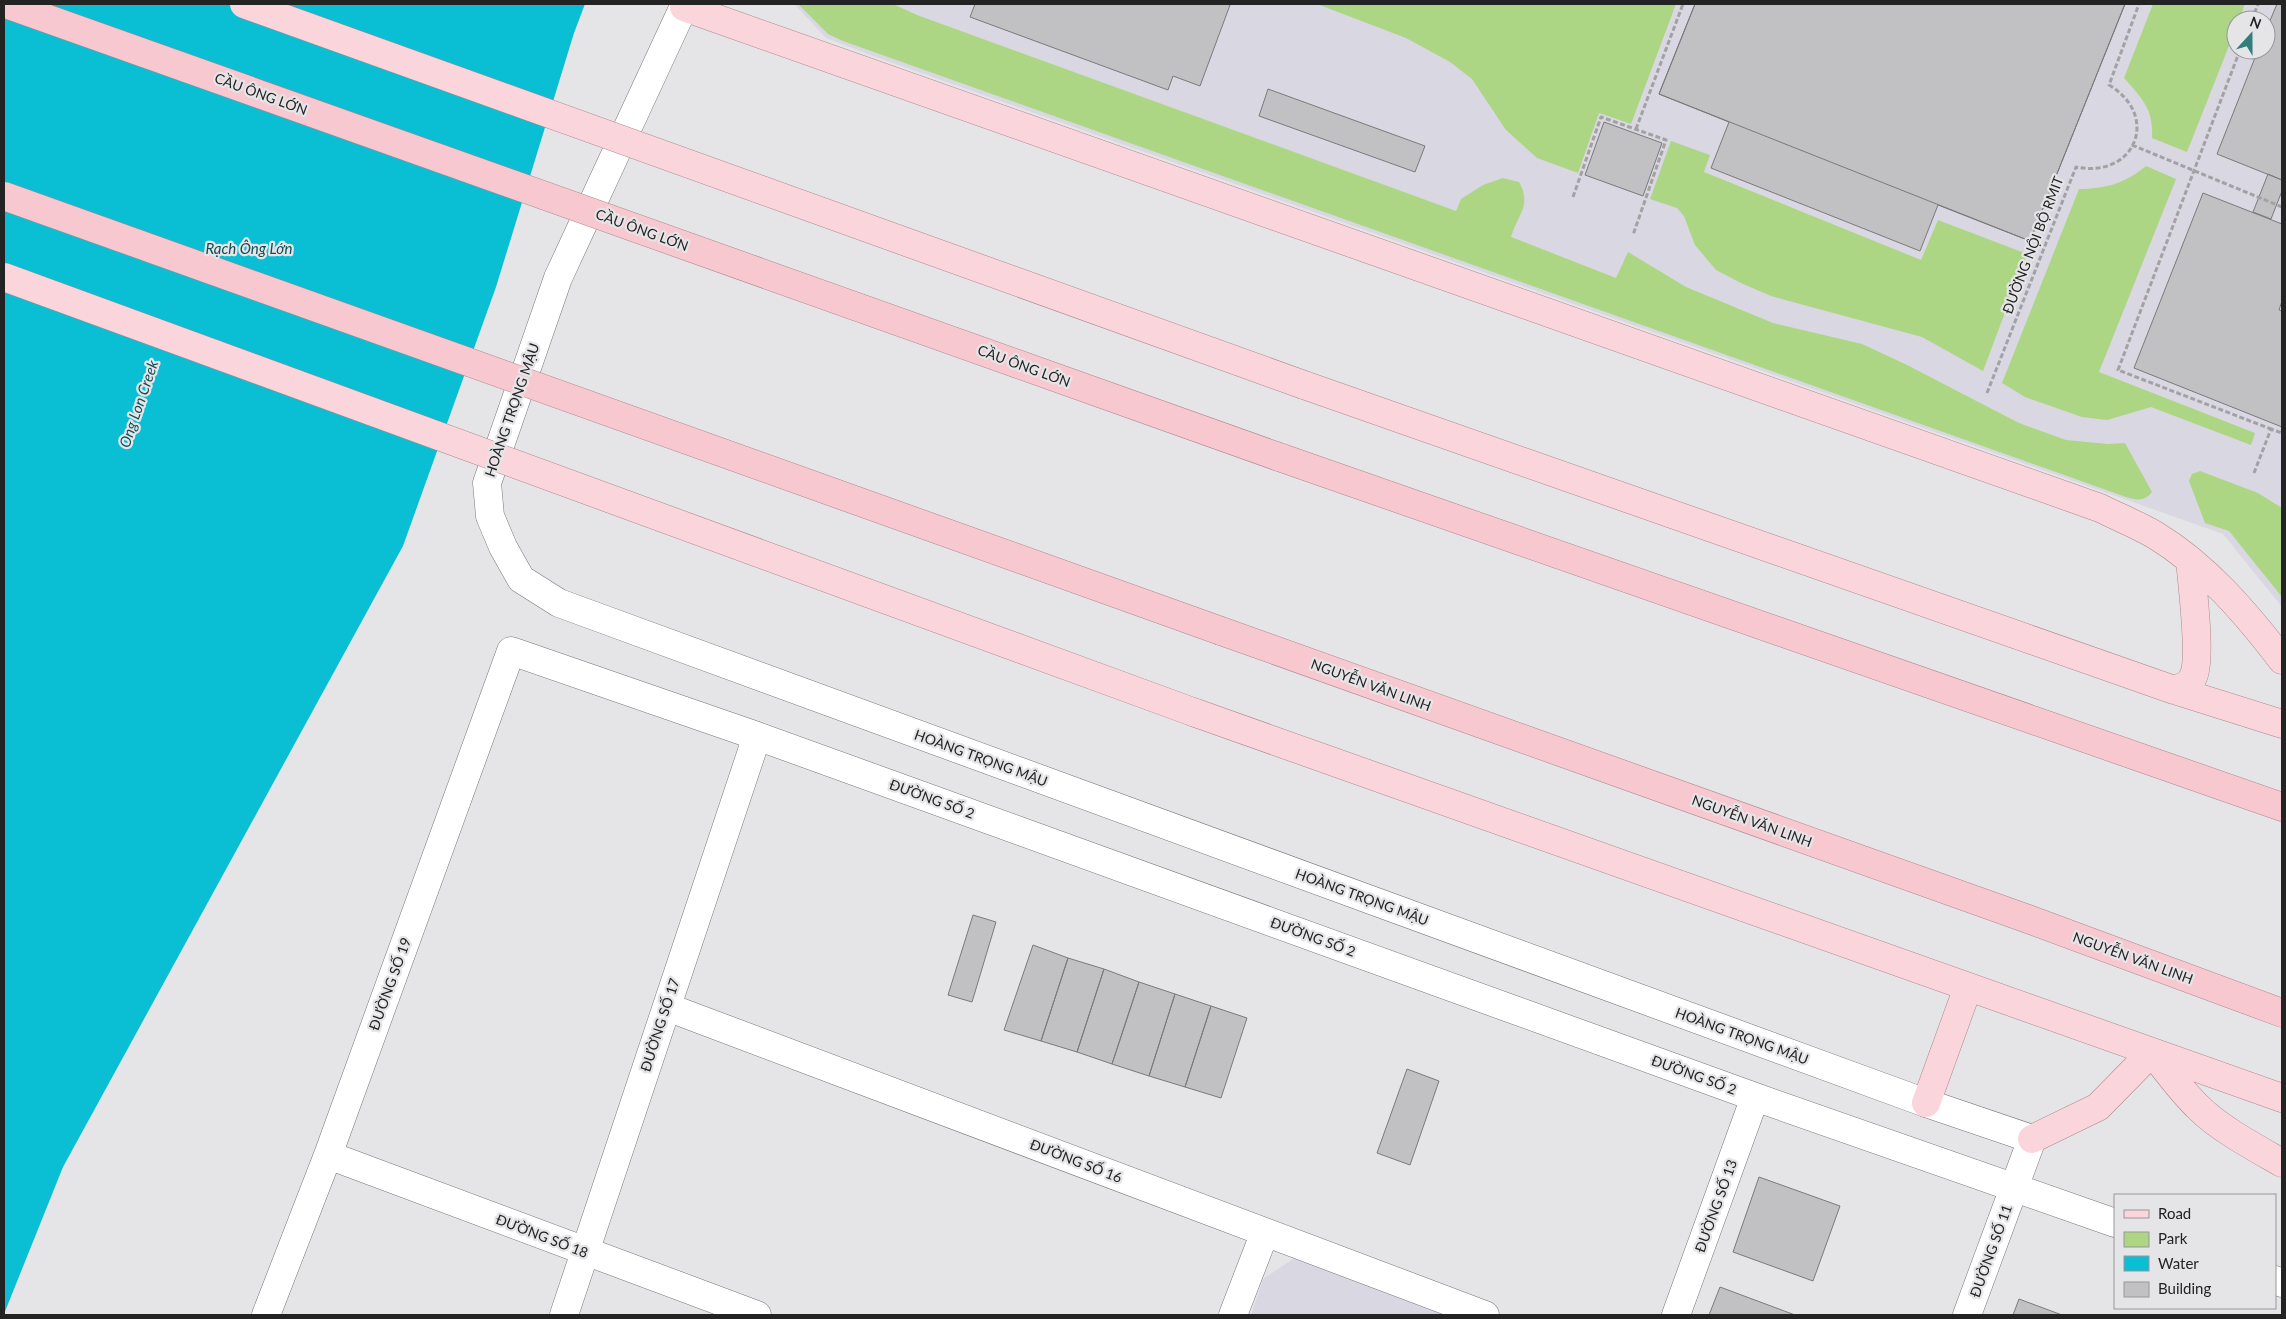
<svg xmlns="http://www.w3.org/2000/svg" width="2286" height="1319" viewBox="0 0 2286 1319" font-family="Lato,sans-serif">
<rect width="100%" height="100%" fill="#e5e5e8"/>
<path fill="#d9d7e2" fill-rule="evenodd" d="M794,4h1488v603l-59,-73 -1347,-477 -50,-19zM2236,20h30v30h-30z
M1299,1255l169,60h-217l12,-36z"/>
<path fill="#acd683" d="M798,4h95l24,11 539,196 5,-12 22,-14 20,-7 16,4c13,23 -1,32 -8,55l105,41 12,-26 58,35 87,36 89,21 45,21 112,58 47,17 42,4 17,-1 27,49c-8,10 -15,8 -26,5l-1283,-456 -15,-7z
M1317,4h359l-45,120 -32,-11 -21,60 -41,-15 -31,-28 -34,-51 -22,-17 -44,-24z
M2153,4h92l-6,16h-3v8l-49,124 -35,-14c2,-28 -10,-40 -28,-60z
M1671,141l39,14 -6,17 217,88 17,-40 89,34 -44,117 -61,-34 -151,-41 -30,-13 -25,-13 -21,-25 -11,-29 -7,-8 -27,-9z
M2146,166l30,13 -77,193 156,61 -4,12 -100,-38 -44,13 -25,-3 -57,-20 -23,-14 77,-194c26,0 47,-6 67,-23z
M2200,471l58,22 24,15v89l-53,-66 -24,-8 -16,-42 3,-7z"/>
<path fill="#0abfd4" d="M4,4h581l-11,29 -78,254 -93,259 -340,621 -59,147z"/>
<path fill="#c1c1c4" stroke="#7a7a7d" d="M975,4h251l4,1 -30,81 -27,-10 -5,14 -198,-73z
M1695,4h430l-95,237 -92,-36 -18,46 -209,-83 18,-46 -70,-28z
M1695,4h430l-95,237 -371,-147z
M2277,4h5v176l-65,-26 41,-104h8v-20z
M1268,89l157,57 -10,26 -156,-56z
M1604,122l58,21 -19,53 -58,-21z
M2268,174l14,6v11l-11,28 -18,-7z
M2203,193l79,31v77l-3,9 3,1v116l-148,-59z
M973,915l23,7 -24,80 -24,-7z
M1033,945l35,13 -27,83 -37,-11z
M1068,958l36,11 -27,83 -36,-11z
M1104,969l35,13 -27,82 -35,-12z
M1139,982l36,12 -26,82 -37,-12z
M1175,994l36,12 -26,81 -36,-11z
M1211,1006l36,12 -26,80 -36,-11z
M1407,1069l32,12 -29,84 -33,-12z
M1759,1177l81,29 -27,75 -80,-29z
M1720,1287l75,28h-86z
M2019,1299l43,16h-49z"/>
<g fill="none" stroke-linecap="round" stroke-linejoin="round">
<g stroke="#777679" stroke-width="29">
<path id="minor" d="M667,1007l818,308
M328,1155l429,160
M2275,1280l7,3
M266,1315l62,-160 183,-504 246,85 998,361 360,126
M564,1315l193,-579
M1233,1315l32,-83
M1676,1315l79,-218
M1967,1315l65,-176"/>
</g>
<g stroke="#777679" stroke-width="29">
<path id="secondary" d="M685,4l-127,274 -71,205 3,33 13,31 18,32 38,24 1367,500 106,36"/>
</g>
<g stroke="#ac868d" stroke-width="29">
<path id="primary" d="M684,7l1416,501c18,9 38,17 55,27 51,31 91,78 127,125
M1304,385l870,305 108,34
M2174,690c8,-3 16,-5 19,-13 9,-17 -1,-94 -3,-117
M1193,712l1089,386
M2152,1052c15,19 29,39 47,56 21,21 57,40 83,55
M1926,1103l42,-116
M2032,1139l66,-32 54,-55"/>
</g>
<g stroke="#ac868d" stroke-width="29">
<path id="trunk" d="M1279,457l1003,350
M1221,631l807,288 254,94"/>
</g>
<path stroke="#a2a2a4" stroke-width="3" stroke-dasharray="5 2.5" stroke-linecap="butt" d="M2252,20l6,-16
M2240,50l-122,320 153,59
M1636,129l47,-125
M2132,145l150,62
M1573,197l28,-80 65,23 -33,95
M1987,393l89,-226c59,12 85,-51 33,-82l30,-81
M2254,473l17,-44 11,4"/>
<use href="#minor" stroke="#fff" stroke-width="28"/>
<use href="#secondary" stroke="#fff" stroke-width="28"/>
<use href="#primary" stroke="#fad6dc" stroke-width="28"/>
<use href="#trunk" stroke="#f8c8d0" stroke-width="28"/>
<g stroke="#ac868d" stroke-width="29" stroke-linecap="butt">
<path id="primary-bridge" d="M244,4l1060,381
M4,277l1189,435"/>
</g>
<g stroke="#ac868d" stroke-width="29" stroke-linecap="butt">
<path id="trunk-bridge" d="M6,4l1273,453
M4,196l1217,435"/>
</g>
<use href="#primary-bridge" stroke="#fad6dc" stroke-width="28"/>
<use href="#trunk-bridge" stroke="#f8c8d0" stroke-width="28"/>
</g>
<g text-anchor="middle" stroke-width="4.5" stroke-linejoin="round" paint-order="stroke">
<g font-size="14" fill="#232324" stroke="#e5e5e8">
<text transform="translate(261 94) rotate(20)" y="5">CẦU ÔNG LỚN</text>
<text transform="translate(642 230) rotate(20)" y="5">CẦU ÔNG LỚN</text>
<text transform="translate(2033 245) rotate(-69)" y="5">ĐƯỜNG NỘI BỘ RMIT</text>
<text transform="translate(1024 366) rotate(20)" y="5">CẦU ÔNG LỚN</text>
<text transform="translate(512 410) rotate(-71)" y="5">HOÀNG TRỌNG MẬU</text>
<text transform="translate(1371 685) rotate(20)" y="5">NGUYỄN VĂN LINH</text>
<text transform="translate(981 758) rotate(20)" y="5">HOÀNG TRỌNG MẬU</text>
<text transform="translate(932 799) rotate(20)" y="5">ĐƯỜNG SỐ 2</text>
<text transform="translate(1752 821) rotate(20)" y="5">NGUYỄN VĂN LINH</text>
<text transform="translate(1362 897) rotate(20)" y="5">HOÀNG TRỌNG MẬU</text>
<text transform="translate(1313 937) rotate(20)" y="5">ĐƯỜNG SỐ 2</text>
<text transform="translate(2133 958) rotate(20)" y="5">NGUYỄN VĂN LINH</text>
<text transform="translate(390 984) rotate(-70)" y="5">ĐƯỜNG SỐ 19</text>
<text transform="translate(660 1025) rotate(-72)" y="5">ĐƯỜNG SỐ 17</text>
<text transform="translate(1742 1036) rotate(20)" y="5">HOÀNG TRỌNG MẬU</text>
<text transform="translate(1694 1075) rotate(20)" y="5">ĐƯỜNG SỐ 2</text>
<text transform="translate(1076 1161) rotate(21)" y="5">ĐƯỜNG SỐ 16</text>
<text transform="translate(1716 1206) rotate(-70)" y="5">ĐƯỜNG SỐ 13</text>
<text transform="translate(542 1236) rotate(21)" y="5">ĐƯỜNG SỐ 18</text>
<text transform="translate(1991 1251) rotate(-70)" y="5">ĐƯỜNG SỐ 11</text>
</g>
<g font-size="15" font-style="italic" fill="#0d4e57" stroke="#e5e5e8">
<text x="249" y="254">Rạch Ông Lớn</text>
<text transform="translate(139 404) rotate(-71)" y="5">Ong Lon Creek</text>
</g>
</g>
<rect width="2286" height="1319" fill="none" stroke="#232324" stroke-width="10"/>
<rect x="2114" y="1194" width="162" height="115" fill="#e5e5e8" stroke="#97979a"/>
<rect x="2124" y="1210" width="25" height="8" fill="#fad6dc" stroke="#97979a"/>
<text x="2158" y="1219" font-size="15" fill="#232324">Road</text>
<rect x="2124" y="1232" width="25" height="15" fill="#acd683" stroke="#97979a"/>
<text x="2158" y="1244" font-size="15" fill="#232324">Park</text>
<rect x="2124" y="1256" width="25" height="15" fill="#0abfd4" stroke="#97979a"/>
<text x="2158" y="1269" font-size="15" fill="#232324">Water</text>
<rect x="2124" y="1282" width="25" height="15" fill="#c1c1c4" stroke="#97979a"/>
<text x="2158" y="1294" font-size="15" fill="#232324">Building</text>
<g transform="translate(2251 35) rotate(21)"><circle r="24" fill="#e5e5e8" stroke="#97979a"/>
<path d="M0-4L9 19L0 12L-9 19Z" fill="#347d7d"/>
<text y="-8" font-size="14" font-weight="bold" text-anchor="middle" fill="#232324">N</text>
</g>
</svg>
